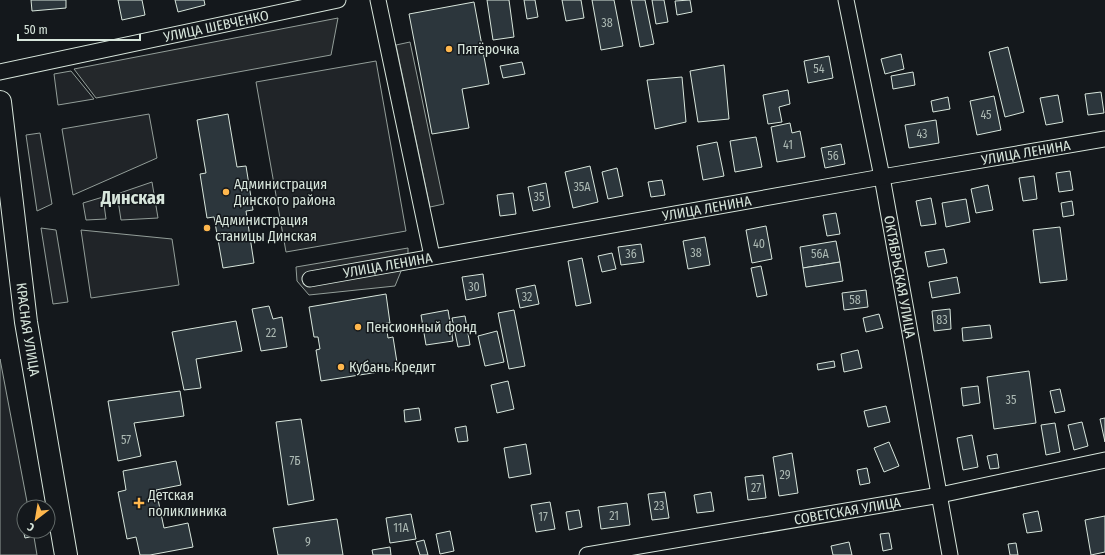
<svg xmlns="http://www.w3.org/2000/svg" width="1105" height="555" viewBox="0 0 1105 555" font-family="'Fira Sans Condensed',sans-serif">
<rect width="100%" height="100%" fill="#14181c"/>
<g fill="#202428" stroke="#939e99">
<polygon points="376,61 406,231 286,252 256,82"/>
<polygon points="71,71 94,99 58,105 54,74"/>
<polygon points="149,114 157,158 73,195 62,129"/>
<polygon points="40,133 52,204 37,211 26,135"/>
<polygon points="152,182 158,218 121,220 117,194"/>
<polygon points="103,197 106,219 86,220 83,203"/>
<polygon points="41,228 56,230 68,302 53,304"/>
<polygon points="81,230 172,239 179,285 91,298"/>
<polygon points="0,359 28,507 24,507 24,531 33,531 37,555 0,555"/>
</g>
<g fill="#24282b" stroke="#939e99">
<polygon points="338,18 331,55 96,98 74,69"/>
<polygon points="410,42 444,204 430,207 396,45"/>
<polygon points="408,248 408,254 395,286 309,295 297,281 296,267"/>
</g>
<g fill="#2c363c" stroke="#d8e6dc">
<polygon points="31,0 66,0 66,8 32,11"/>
<polygon points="118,0 142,0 145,15 122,20"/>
<polygon points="175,0 204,0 205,5 178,12"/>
<polygon points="487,0 509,0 514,37 493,40"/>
<polygon points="524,0 535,0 538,17 527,19"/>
<polygon points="562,0 581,0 584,18 566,21"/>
<polygon points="592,0 614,0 623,46 601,50"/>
<polygon points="631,0 645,0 654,44 640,47"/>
<polygon points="652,0 664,0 668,22 656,24"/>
<polygon points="690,0 692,12 677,15 675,1"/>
<polygon points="474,2 489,84 462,89 469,128 432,134 409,14"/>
<polygon points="1008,47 1024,112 1005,117 989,52"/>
<polygon points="901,54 904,69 885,74 881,59"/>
<polygon points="829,56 833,78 808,83 804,61"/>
<polygon points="522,62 525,74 503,78 500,66"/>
<polygon points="724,65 729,119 698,122 690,71"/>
<polygon points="913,72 915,85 893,89 891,76"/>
<polygon points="682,77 686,122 655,129 647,80"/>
<polygon points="788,90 790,104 779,107 782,122 768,124 763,95"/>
<polygon points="1101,92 1104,113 1088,115 1085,94"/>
<polygon points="1058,95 1063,122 1046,125 1040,98"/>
<polygon points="994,96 1001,130 977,135 970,101"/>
<polygon points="948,97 950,109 933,112 931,101"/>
<polygon points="228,114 237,167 246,166 253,210 246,211 254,263 223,268 214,217 207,218 200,174 206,173 197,120"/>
<polygon points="936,120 939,143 909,148 905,125"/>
<polygon points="790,123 792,133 800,131 805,157 777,162 771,127"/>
<polygon points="756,137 762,167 735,172 730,141"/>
<polygon points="717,142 724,176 703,180 697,146"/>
<polygon points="841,144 845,164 825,168 821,148"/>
<polygon points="590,166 598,202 573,208 565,172"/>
<polygon points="617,168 623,196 608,199 602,172"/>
<polygon points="1070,171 1073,190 1059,192 1056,173"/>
<polygon points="1034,176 1037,199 1023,201 1019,178"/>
<polygon points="662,180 665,195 651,197 648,182"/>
<polygon points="546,183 550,207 533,211 528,187"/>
<polygon points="988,185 993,210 976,213 971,189"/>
<polygon points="513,193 516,214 500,216 497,195"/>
<polygon points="931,198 936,224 921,226 916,201"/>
<polygon points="966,199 970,222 946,227 942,203"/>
<polygon points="1072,201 1074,215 1063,217 1061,203"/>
<polygon points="836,213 840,234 827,236 823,215"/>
<polygon points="766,226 772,259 752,263 746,230"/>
<polygon points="1060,227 1067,280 1040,283 1033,230"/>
<polygon points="705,237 710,265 688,269 683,241"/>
<polygon points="836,241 840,262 803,268 800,247"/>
<polygon points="641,244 644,262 621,265 618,247"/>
<polygon points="944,249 947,263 928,267 925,252"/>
<polygon points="612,253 616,269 602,272 598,256"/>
<polygon points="582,258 591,303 576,306 568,261"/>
<polygon points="840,262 843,281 806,287 803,268"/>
<polygon points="761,266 767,295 757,297 751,268"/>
<polygon points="483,274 486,296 466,300 462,277"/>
<polygon points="957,277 960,293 932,298 929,282"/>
<polygon points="535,285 539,304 520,308 516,289"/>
<polygon points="866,290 868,307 844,310 842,293"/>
<polygon points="386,294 390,323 386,323 388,338 393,337 398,369 321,381 316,350 320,349 318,337 314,337 309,307"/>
<polygon points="269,306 273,319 282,317 287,347 261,351 252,309"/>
<polygon points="950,309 951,329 934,331 932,311"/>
<polygon points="448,310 453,341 426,345 421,315"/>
<polygon points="514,310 525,366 509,369 498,313"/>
<polygon points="879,314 883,328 866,332 863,318"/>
<polygon points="465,316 470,345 458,347 452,318"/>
<polygon points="236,321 242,351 196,359 201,388 184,390 172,332"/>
<polygon points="990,325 992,338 963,341 962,328"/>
<polygon points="497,331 504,362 485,366 478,336"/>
<polygon points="858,350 862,368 844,372 841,354"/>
<polygon points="834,361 835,367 818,370 817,364"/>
<polygon points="1029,371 1036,423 994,429 987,377"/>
<polygon points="508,381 514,409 497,413 491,385"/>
<polygon points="978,386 980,403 963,406 961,388"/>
<polygon points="1060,389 1065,411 1055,413 1050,391"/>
<polygon points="180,391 184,416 134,423 141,456 118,461 108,401"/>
<polygon points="886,406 890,422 868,427 864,411"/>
<polygon points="419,408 421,420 405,422 404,410"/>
<polygon points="1105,418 1105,442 1100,419"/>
<polygon points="301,419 314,500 288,505 276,422"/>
<polygon points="1082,422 1088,446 1074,450 1068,425"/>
<polygon points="1055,423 1060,452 1046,455 1041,425"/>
<polygon points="466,426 468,441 458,442 455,428"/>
<polygon points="972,435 978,467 963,470 957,438"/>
<polygon points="889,442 899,466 884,472 874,448"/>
<polygon points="526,444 531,474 509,478 504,448"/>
<polygon points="792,453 798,493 779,496 773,457"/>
<polygon points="997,454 999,468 990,469 987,456"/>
<polygon points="176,461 181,485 156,490 164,528 188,523 193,547 150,555 140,555 136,537 127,539 118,492 126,490 123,471"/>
<polygon points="867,468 870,483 860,485 857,470"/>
<polygon points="763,475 766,498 748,500 745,477"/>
<polygon points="665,492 669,518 652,520 648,494"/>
<polygon points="711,492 714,511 697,513 694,495"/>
<polygon points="550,502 555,529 536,532 531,505"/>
<polygon points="627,503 630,525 601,529 598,507"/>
<polygon points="579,510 582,527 569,530 566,512"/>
<polygon points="1038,511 1042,531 1027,533 1023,514"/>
<polygon points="411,514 416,539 390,543 386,518"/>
<polygon points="20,516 24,516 24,531 33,531 34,536 25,538"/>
<polygon points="1105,516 1105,552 1091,555 1085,520"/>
<polygon points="337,519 343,555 278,555 273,528"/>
<polygon points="450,531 454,551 440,554 436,534"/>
<polygon points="889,533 892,549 883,551 880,534"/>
<polygon points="424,540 428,555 420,555 416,542"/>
<polygon points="849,542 852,555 833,555 831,546"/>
<polygon points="1016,543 1018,555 1010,555 1008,544"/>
<polygon points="390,547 391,555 373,555 372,550"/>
</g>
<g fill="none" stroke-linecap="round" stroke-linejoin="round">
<defs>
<g id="street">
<polyline points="378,0 432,256"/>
<path id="s1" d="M846 0 882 177 950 555"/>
<path id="s2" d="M0 72 338 0"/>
<path id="s3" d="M310 279 882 177 1105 139"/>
<path id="s4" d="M587 555 940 495 1105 460"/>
</g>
<g id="primary">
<path id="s5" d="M0 102 26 322 66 555"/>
</g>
</defs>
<use href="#street" stroke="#d8e6dc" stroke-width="17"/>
<use href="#primary" stroke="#d8e6dc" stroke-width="24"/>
<use href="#street" stroke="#14181c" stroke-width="15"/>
<use href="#primary" stroke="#14181c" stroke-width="22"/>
</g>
<g fill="#ffb74d" stroke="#14181c" stroke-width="1.5">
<circle cx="449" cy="49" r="4"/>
<circle cx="226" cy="192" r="4"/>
<circle cx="207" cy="228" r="4"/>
<circle cx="358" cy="327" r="4"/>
<circle cx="341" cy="367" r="4"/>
<path d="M137 497h4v4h4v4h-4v4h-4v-4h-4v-4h4z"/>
</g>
<g text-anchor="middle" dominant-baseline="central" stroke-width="3" stroke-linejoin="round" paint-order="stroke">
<g font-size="12" fill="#adbab4">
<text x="607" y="23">38</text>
<text x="819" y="69">54</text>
<text x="986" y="115">45</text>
<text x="922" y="134">43</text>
<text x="788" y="145">41</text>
<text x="833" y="156">56</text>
<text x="582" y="187">35А</text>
<text x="539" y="197">35</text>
<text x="759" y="244">40</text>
<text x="696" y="253">38</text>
<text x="631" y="254">36</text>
<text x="820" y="254">56А</text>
<text x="474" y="287">30</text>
<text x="527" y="297">32</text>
<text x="855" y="300">58</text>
<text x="942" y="320">83</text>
<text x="271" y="333">22</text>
<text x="1011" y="400">35</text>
<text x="126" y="440">57</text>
<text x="295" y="461">7Б</text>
<text x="785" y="475">29</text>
<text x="756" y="488">27</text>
<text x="659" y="506">23</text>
<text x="614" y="516">21</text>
<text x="543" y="517">17</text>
<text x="401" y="528">11А</text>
<text x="308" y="542">9</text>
</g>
<g font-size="14" fill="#d8e6dc" stroke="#14181c">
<text stroke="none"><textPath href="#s2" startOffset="221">УЛИЦА ШЕВЧЕНКО</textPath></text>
<text stroke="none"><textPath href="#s3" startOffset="727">УЛИЦА ЛЕНИНА</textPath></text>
<text stroke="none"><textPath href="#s3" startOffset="403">УЛИЦА ЛЕНИНА</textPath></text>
<text stroke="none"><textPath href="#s3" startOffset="79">УЛИЦА ЛЕНИНА</textPath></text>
<text stroke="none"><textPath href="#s1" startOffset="282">ОКТЯБРЬСКАЯ УЛИЦА</textPath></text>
<text stroke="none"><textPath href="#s5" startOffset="229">КРАСНАЯ УЛИЦА</textPath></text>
<text stroke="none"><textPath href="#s4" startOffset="264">СОВЕТСКАЯ УЛИЦА</textPath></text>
</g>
<g font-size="14" fill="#d8e6dc" stroke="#14181c" text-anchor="start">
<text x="457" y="49">Пятёрочка</text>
<text x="234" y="184">Администрация<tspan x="234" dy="16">Динского района</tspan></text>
<text x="215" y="220">Администрация<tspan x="215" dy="16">станицы Динская</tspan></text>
<text x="366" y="327">Пенсионный фонд</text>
<text x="349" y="367">Кубань Кредит</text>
<text x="148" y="495">Детская<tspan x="148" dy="16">поликлиника</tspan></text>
</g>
<g font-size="18" font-weight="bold" fill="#d8e6dc" stroke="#14181c">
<text x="133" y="198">Динская</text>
</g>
</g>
<g transform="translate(36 519) rotate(211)"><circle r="19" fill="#14181c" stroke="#626a69"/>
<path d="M0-3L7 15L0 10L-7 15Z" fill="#ffb74d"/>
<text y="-6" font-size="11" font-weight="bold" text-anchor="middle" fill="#d8e6dc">С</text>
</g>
<path d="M18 34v6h122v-6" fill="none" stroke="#d8e6dc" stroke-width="2"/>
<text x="24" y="34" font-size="12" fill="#d8e6dc" stroke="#14181c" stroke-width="3" paint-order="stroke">50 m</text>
</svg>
